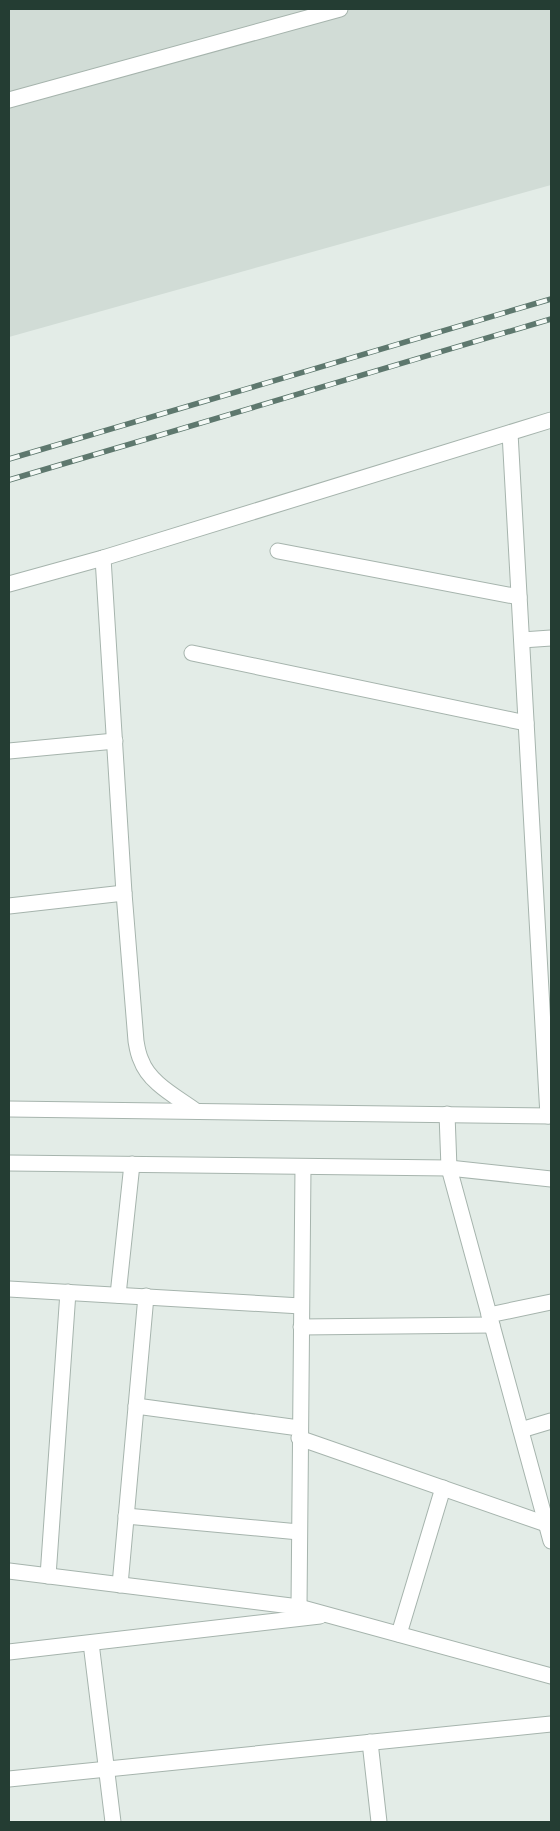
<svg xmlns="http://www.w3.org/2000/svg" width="560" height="1831" viewBox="0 0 560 1831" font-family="Arial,sans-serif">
<rect width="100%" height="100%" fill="#e3ece7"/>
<polygon fill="#d1dcd6" points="9,9 551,9 551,185 9,337"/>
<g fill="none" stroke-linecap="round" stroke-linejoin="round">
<defs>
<polyline id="lane" points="9,100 340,9"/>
<g id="street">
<polyline points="510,433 548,1116"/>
<polyline points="278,551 519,597"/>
<path d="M103 558 124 893 136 1041C137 1047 138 1054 141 1060 149 1083 177 1097 196 1111"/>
<polyline points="9,584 103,558 551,420"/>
<polyline points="522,640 551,638"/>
<polyline points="192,653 526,723"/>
<polyline points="9,751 115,741"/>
<polyline points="9,906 124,893"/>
<polyline points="9,1109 551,1116"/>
<polyline points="447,1114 449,1168 551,1541"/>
<polyline points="9,1163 449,1168 551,1179"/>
<polyline points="9,1289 301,1306"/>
<polyline points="118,1295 132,1164"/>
<polyline points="489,1315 551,1302"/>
<polyline points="301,1327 492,1325"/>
<polyline points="136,1406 299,1428"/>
<polyline points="521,1430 551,1421"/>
<polyline points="299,1438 546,1524"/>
<polyline points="126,1516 299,1532"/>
<polyline points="9,1571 299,1607 551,1676"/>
<polyline points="48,1576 68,1292"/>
<polyline points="120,1585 146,1296"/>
<polyline points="299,1607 303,1167"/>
<polyline points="399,1634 443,1488"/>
<polyline points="91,1643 113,1822"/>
<polyline points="9,1652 320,1616"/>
<polyline points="370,1742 379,1822"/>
<polyline points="9,1779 551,1724"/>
</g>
</defs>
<use href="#lane" stroke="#a6b4ad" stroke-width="17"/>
<use href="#street" stroke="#a6b4ad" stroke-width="17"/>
<use href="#lane" stroke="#fff" stroke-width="15"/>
<use href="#street" stroke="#fff" stroke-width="15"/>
<defs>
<g id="rail">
<polyline points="9,459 551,299"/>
<polyline points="9,480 551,319"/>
</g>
</defs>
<use href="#rail" stroke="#5e786e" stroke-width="5.5"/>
<use href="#rail" stroke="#f4f9f6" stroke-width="4" stroke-dasharray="11" stroke-linecap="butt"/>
</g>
<rect width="560" height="1831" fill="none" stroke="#243d33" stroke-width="20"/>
</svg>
